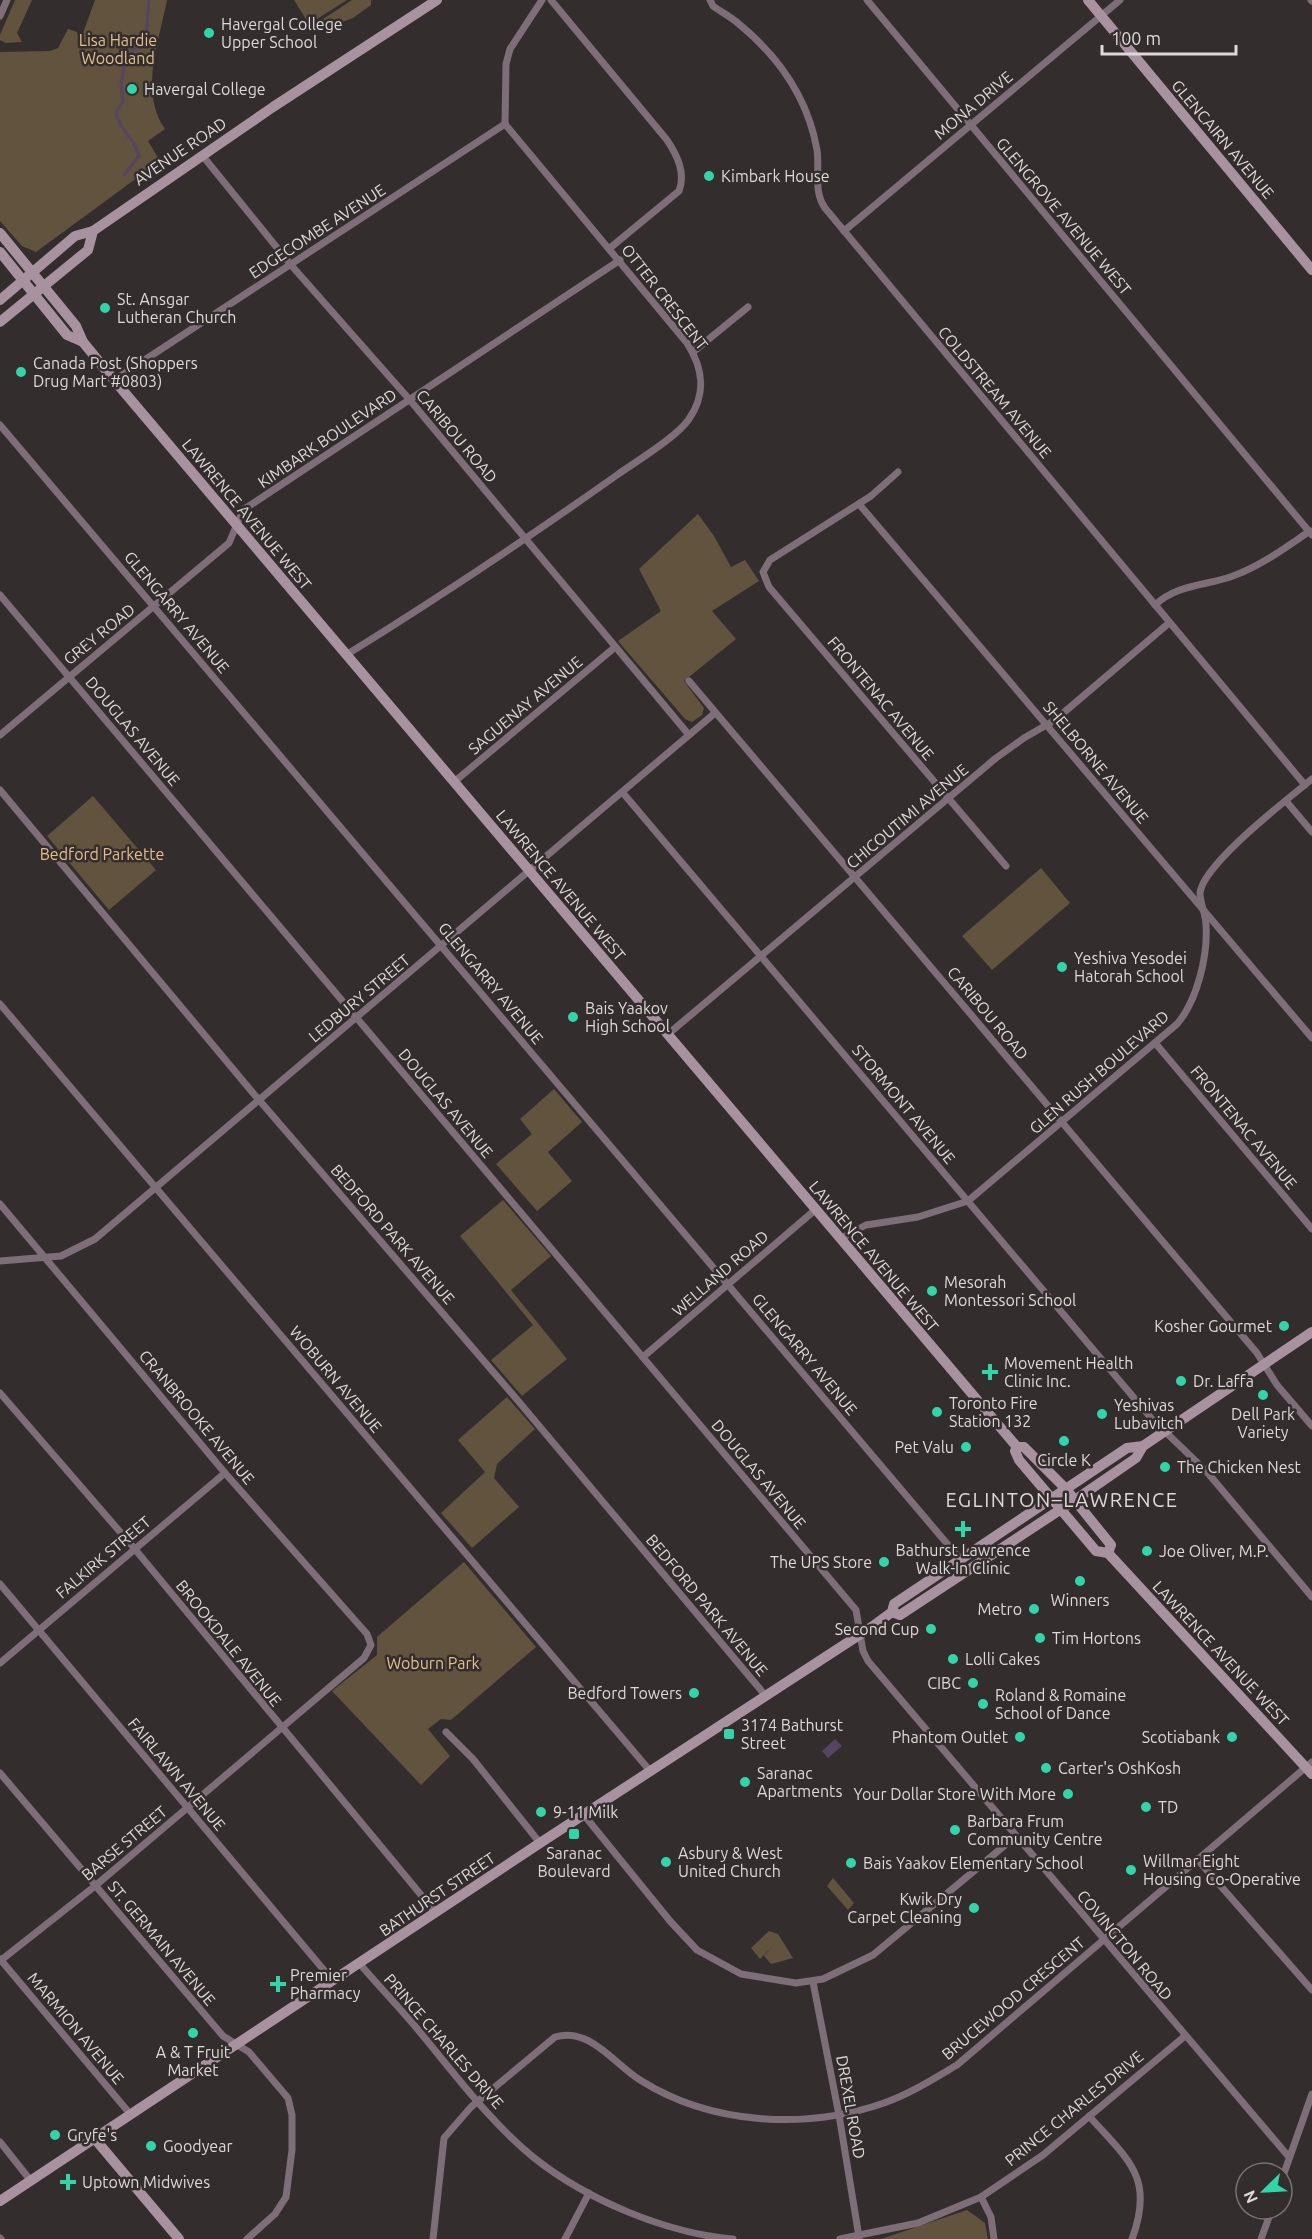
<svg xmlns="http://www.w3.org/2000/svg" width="1312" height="2239" viewBox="0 0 1312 2239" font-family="Ubuntu,sans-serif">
<rect width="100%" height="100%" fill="#342d2e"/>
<g fill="#62533f">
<polygon points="15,0 32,0 17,33 22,42 6,43 0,40 0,35"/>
<path d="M95 0H167C159 42 139 92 165 129L148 141 160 161 36 252 22 246 0 221V52L50 51 58 48 68 29 77 32 80 41Z"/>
<polygon points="294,0 347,0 309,24"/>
<polygon points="352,0 371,0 371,5 353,18 315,32 311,27"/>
<polygon points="698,514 714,536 731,567 745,560 759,581 712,611 736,639 684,681 704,708 702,715 692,722 685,719 618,641 661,611 639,569"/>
<polygon points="93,796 156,870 109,910 47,836"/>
<polygon points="1041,868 1070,903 992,970 962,936"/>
<polygon points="554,1089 582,1122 548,1152 572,1181 537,1211 496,1164 532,1134 520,1119"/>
<polygon points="503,1200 551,1256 511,1290 567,1359 522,1396 491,1360 533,1325 460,1236"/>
<polygon points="507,1397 535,1429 497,1464 494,1478 519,1507 472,1548 441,1513 485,1472 458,1440"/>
<polygon points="464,1562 536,1647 451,1720 441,1719 428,1729 450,1756 421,1785 332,1691 377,1655 377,1637"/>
<polygon points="833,1878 854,1903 848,1910 827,1886"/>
<polygon points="769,1931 778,1934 793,1958 771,1964 764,1956 774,1945 760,1959 751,1948"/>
<polygon points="967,2210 985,2223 988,2239 881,2239"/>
</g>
<polygon fill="#554560" points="835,1739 842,1746 828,1758 822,1751"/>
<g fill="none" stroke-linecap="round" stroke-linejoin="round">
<path stroke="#554560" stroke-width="3" d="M124 175 139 156C135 138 118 129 116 112L123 102 121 84 126 58 146 38 149 0"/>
<g stroke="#7d6e77" stroke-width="7">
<path d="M551 0 667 140C677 155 686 173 679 191L610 248"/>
<path d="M710 0 713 6C721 12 731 17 739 24 779 57 808 98 817 150 820 170 813 191 825 208L1305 785"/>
<polyline points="867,0 1312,535"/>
<polyline points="1311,0 1312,1"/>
<polyline points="0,16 7,0"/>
<polyline points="202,155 291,265 409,399 689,735"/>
<polyline points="844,231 1120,0"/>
<polyline points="693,352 748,307"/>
<polyline points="114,380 505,124"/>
<polyline points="0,425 960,1559"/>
<polyline points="898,472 871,496 770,560 763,572 769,587 1006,866"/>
<polyline points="859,504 1312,1038"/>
<polyline points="0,595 856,1610 863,1651 868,1661 1289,2157"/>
<path d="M1155 605C1178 584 1205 586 1233 576 1261 566 1286 547 1310 531"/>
<path d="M346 655C438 598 528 538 617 475 635 462 677 437 689 419 707 393 703 368 687 343L505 124 506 64 510 49 542 0"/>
<polyline points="689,681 1257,1353 1277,1385 1312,1426"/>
<polyline points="0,735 229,543 243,510 620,260"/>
<polyline points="454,782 614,648"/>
<polyline points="0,790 253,1093 514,1396 765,1695"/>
<polyline points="623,793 1151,1418 1207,1472 1312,1597"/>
<polyline points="1286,801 1312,832"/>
<polyline points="0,1004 651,1772"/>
<polyline points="667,1035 996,758 1024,738 1055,720 1169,623"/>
<polyline points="1156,1044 1312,1229"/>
<polyline points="0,1204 225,1473 367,1634 371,1645 364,1658 95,1886 0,1961"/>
<path d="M840 1239 866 1225 918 1217 968 1201 1177 1024C1197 1001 1208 956 1206 925 1206 915 1200 903 1200 893 1203 864 1288 799 1312 779"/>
<polyline points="0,1261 61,1256 95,1239 715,713"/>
<polyline points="643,1357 815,1210"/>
<polyline points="0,1393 134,1548 436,1913"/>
<polyline points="0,1584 333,1981"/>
<polyline points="0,1663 225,1473"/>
<polyline points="446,1732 473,1759 540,1843"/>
<polyline points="0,1773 223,2036 249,2052 288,2098 292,2115 292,2150 286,2197 275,2214 247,2239"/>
<polyline points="584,1815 670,1921 697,1950 741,1974 796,1983 823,1979 873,1955 1016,1836"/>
<polyline points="1197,1859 1312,1990"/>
<polyline points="0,1959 131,2115"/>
<path d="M359 1963C377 1984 396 2004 414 2025 452 2070 487 2119 533 2157 587 2200 665 2233 733 2239"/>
<polyline points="813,1982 839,2115 859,2237"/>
<path d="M1089 2116C1128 2160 1155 2177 1132 2239"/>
<polyline points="0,2142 31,2181"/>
<polyline points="1282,2179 1312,2094"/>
<polyline points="981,2197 991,2217 994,2239"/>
<polyline points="0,2238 1,2239"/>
<path d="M433 2239 444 2138 471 2107 555 2037C590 2027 613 2063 640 2080 711 2125 806 2130 884 2103 910 2094 933 2079 957 2065L1312 1762"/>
<polyline points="565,2239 589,2193"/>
<polyline points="840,2239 918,2223 981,2197 1043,2155 1185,2036"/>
<polyline points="1261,2239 1272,2209"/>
</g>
<g stroke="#a9929f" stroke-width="10">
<polyline points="1088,0 1312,270"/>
<polyline points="0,233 76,326 83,342 114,380 1017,1447 1024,1447 1065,1488 1111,1545 1108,1553"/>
<polyline points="0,252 67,335 83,342"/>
<polyline points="0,300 75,236 93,231 273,107 437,0"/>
<polyline points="0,322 88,250 93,231"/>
<polyline points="1017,1447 1015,1451 1019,1460 1096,1551 1108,1553 1312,1774"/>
<polyline points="892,1612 900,1615 1075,1500 1136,1458 1143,1446"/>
<polyline points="95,2139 179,2239"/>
<polyline points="0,2201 540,1843 873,1626 892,1612 894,1604 1127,1448 1143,1446 1312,1332"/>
</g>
</g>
<g fill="#32d4a9" stroke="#342d2e" stroke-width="2">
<circle cx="209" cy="33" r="6"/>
<circle cx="132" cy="89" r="6"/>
<circle cx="709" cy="176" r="6"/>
<circle cx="105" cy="308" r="6"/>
<circle cx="21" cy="372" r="6"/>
<circle cx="1062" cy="967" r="6"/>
<circle cx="573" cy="1017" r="6"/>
<circle cx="932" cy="1291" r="6"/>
<circle cx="1284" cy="1326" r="6"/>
<path d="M987 1363h6v6h6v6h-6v6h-6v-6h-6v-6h6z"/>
<circle cx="1181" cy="1381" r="6"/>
<circle cx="1263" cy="1395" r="6"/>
<circle cx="937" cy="1412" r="6"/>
<circle cx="1102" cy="1414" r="6"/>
<circle cx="1064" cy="1441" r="6"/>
<circle cx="966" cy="1447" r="6"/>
<circle cx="1165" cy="1467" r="6"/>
<path d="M960 1520h6v6h6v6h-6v6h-6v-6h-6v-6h6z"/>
<circle cx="1147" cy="1551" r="6"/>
<circle cx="884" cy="1562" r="6"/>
<circle cx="1080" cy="1581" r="6"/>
<circle cx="1034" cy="1609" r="6"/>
<circle cx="931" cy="1629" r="6"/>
<circle cx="1040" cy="1638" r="6"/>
<circle cx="953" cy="1659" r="6"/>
<circle cx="973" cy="1683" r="6"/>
<circle cx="694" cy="1693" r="6"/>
<circle cx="983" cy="1704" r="6"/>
<rect x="723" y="1728" width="12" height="12" rx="3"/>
<circle cx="1020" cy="1737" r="6"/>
<circle cx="1232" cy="1737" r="6"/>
<circle cx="1046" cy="1768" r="6"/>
<circle cx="745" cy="1782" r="6"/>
<circle cx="1068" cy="1794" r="6"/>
<circle cx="1146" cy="1807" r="6"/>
<circle cx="541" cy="1812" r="6"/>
<circle cx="955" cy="1830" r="6"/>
<rect x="568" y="1828" width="12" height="12" rx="3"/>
<circle cx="666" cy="1862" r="6"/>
<circle cx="851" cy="1863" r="6"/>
<circle cx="1131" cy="1870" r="6"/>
<circle cx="974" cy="1908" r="6"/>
<path d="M275 1975h6v6h6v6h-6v6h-6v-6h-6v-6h6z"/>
<circle cx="193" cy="2033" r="6"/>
<circle cx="55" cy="2135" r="6"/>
<circle cx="151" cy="2146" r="6"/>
<path d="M65 2173h6v6h6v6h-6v6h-6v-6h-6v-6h6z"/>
</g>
<g text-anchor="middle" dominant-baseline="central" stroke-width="5" stroke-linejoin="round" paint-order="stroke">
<g font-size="16" fill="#ded9d9" stroke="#342d2e" text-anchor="start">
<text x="221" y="24">Havergal College<tspan x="221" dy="18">Upper School</tspan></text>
<text x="144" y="89">Havergal College</text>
<text x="721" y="176">Kimbark House</text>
<text x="117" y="299">St. Ansgar<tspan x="117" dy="18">Lutheran Church</tspan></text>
<text x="33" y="363">Canada Post (Shoppers<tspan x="33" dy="18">Drug Mart #0803)</tspan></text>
<text x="1074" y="958">Yeshiva Yesodei<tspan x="1074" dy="18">Hatorah School</tspan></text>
<text x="585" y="1008">Bais Yaakov<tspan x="585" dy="18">High School</tspan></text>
<text x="944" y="1282">Mesorah<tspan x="944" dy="18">Montessori School</tspan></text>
<text x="1272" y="1326" text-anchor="end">Kosher Gourmet</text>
<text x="1004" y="1363">Movement Health<tspan x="1004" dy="18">Clinic Inc.</tspan></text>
<text x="1193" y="1381">Dr. Laffa</text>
<text x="949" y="1403">Toronto Fire<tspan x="949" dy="18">Station 132</tspan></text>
<text x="1114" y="1405">Yeshivas<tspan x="1114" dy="18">Lubavitch</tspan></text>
<text x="1263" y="1414" text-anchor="middle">Dell Park<tspan x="1263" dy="18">Variety</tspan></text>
<text x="954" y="1447" text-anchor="end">Pet Valu</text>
<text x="1064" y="1460" text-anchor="middle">Circle K</text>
<text x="1177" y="1467">The Chicken Nest</text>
<text x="963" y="1550" text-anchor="middle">Bathurst Lawrence<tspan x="963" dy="18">Walk-In Clinic</tspan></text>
<text x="1159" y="1551">Joe Oliver, M.P.</text>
<text x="872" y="1562" text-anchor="end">The UPS Store</text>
<text x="1080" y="1600" text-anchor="middle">Winners</text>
<text x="1022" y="1609" text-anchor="end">Metro</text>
<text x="919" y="1629" text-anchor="end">Second Cup</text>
<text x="1052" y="1638">Tim Hortons</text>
<text x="965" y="1659">Lolli Cakes</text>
<text x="961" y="1683" text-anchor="end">CIBC</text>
<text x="682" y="1693" text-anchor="end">Bedford Towers</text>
<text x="995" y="1695">Roland &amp; Romaine<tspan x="995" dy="18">School of Dance</tspan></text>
<text x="741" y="1725">3174 Bathurst<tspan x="741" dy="18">Street</tspan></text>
<text x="1008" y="1737" text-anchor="end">Phantom Outlet</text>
<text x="1220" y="1737" text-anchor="end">Scotiabank</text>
<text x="1058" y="1768">Carter's OshKosh</text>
<text x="757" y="1773">Saranac<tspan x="757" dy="18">Apartments</tspan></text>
<text x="1056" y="1794" text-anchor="end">Your Dollar Store With More</text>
<text x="1158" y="1807">TD</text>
<text x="553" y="1812">9-11 Milk</text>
<text x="967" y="1821">Barbara Frum<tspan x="967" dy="18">Community Centre</tspan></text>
<text x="574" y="1853" text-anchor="middle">Saranac<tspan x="574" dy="18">Boulevard</tspan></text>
<text x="678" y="1853">Asbury &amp; West<tspan x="678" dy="18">United Church</tspan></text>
<text x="1143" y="1861">Willmar Eight<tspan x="1143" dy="18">Housing Co-Operative</tspan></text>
<text x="863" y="1863">Bais Yaakov Elementary School</text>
<text x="962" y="1899" text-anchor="end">Kwik Dry<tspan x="962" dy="18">Carpet Cleaning</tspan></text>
<text x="290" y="1975">Premier<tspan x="290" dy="18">Pharmacy</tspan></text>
<text x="193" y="2052" text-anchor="middle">A &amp; T Fruit<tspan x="193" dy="18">Market</tspan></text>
<text x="67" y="2135">Gryfe's</text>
<text x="163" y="2146">Goodyear</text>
<text x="82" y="2182">Uptown Midwives</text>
</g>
<g font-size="16" fill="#e3bf8b" stroke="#342d2e">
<text x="118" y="40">Lisa Hardie<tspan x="118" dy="18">Woodland</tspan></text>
<text x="102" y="854">Bedford Parkette</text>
<text x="433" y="1663">Woburn Park</text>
</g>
<g font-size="16" fill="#ded9d9" stroke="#342d2e">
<text transform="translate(973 105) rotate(-40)">MONA DRIVE</text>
<text transform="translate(1223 139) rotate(50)">GLENCAIRN AVENUE</text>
<text transform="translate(180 151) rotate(-34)">AVENUE ROAD</text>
<text transform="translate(1064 216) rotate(50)">GLENGROVE AVENUE WEST</text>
<text transform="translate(317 231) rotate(-33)">EDGECOMBE AVENUE</text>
<text transform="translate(665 297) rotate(52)">OTTER CRESCENT</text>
<text transform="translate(995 392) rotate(50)">COLDSTREAM AVENUE</text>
<text transform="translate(457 436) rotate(50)">CARIBOU ROAD</text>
<text transform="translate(327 438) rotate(-34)">KIMBARK BOULEVARD</text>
<text transform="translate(247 514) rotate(50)">LAWRENCE AVENUE WEST</text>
<text transform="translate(177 612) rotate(50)">GLENGARRY AVENUE</text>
<text transform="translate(99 634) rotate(-39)">GREY ROAD</text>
<text transform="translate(881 698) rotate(50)">FRONTENAC AVENUE</text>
<text transform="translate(525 705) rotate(-40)">SAGUENAY AVENUE</text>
<text transform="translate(133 731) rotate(50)">DOUGLAS AVENUE</text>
<text transform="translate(1096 762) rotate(50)">SHELBORNE AVENUE</text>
<text transform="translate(907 816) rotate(-40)">CHICOUTIMI AVENUE</text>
<text transform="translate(561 885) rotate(50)">LAWRENCE AVENUE WEST</text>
<text transform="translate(491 983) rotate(50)">GLENGARRY AVENUE</text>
<text transform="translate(359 998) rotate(-40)">LEDBURY STREET</text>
<text transform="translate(988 1013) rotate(50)">CARIBOU ROAD</text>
<text transform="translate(1099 1072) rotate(-41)">GLEN RUSH BOULEVARD</text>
<text transform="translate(446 1103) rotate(50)">DOUGLAS AVENUE</text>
<text transform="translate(904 1104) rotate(50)">STORMONT AVENUE</text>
<text transform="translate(1244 1127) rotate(50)">FRONTENAC AVENUE</text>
<text transform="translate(393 1234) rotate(49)">BEDFORD PARK AVENUE</text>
<text transform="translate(874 1256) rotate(50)">LAWRENCE AVENUE WEST</text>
<text transform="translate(720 1273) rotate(-41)">WELLAND ROAD</text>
<text transform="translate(805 1354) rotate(50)">GLENGARRY AVENUE</text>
<text transform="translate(336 1379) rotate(50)">WOBURN AVENUE</text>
<text transform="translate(197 1417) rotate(50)">CRANBROOKE AVENUE</text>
<text transform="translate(759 1474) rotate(50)">DOUGLAS AVENUE</text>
<text transform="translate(103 1557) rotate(-40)">FALKIRK STREET</text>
<text transform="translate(707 1605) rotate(50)">BEDFORD PARK AVENUE</text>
<text transform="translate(229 1643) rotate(51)">BROOKDALE AVENUE</text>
<text transform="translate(1221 1653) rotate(47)">LAWRENCE AVENUE WEST</text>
<text transform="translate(177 1774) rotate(50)">FAIRLAWN AVENUE</text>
<text transform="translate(124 1843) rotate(-40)">BARSE STREET</text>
<text transform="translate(437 1894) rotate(-34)">BATHURST STREET</text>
<text transform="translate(162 1943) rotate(50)">ST. GERMAIN AVENUE</text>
<text transform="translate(1125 1945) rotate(50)">COVINGTON ROAD</text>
<text transform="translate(1013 1998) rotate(-40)">BRUCEWOOD CRESCENT</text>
<text transform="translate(76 2028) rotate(50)">MARMION AVENUE</text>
<text transform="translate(444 2041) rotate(49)">PRINCE CHARLES DRIVE</text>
<text transform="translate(851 2107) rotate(80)">DREXEL ROAD</text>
<text transform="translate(1074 2108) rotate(-39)">PRINCE CHARLES DRIVE</text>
</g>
<g font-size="20" letter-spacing="1.5" fill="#ded9d9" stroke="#342d2e">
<text x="1062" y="1499">EGLINTON–LAWRENCE</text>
</g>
</g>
<g transform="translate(1264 2191) rotate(246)"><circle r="28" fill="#342d2e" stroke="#787272" stroke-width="1.5"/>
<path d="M0-4.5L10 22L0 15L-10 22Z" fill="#32d4a9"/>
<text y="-9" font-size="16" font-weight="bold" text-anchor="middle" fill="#ded9d9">N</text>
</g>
<path d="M1102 45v9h134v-9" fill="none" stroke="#ded9d9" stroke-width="3"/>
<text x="1111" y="45" font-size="18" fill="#ded9d9" stroke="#342d2e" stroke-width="4.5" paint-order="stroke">100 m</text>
</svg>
